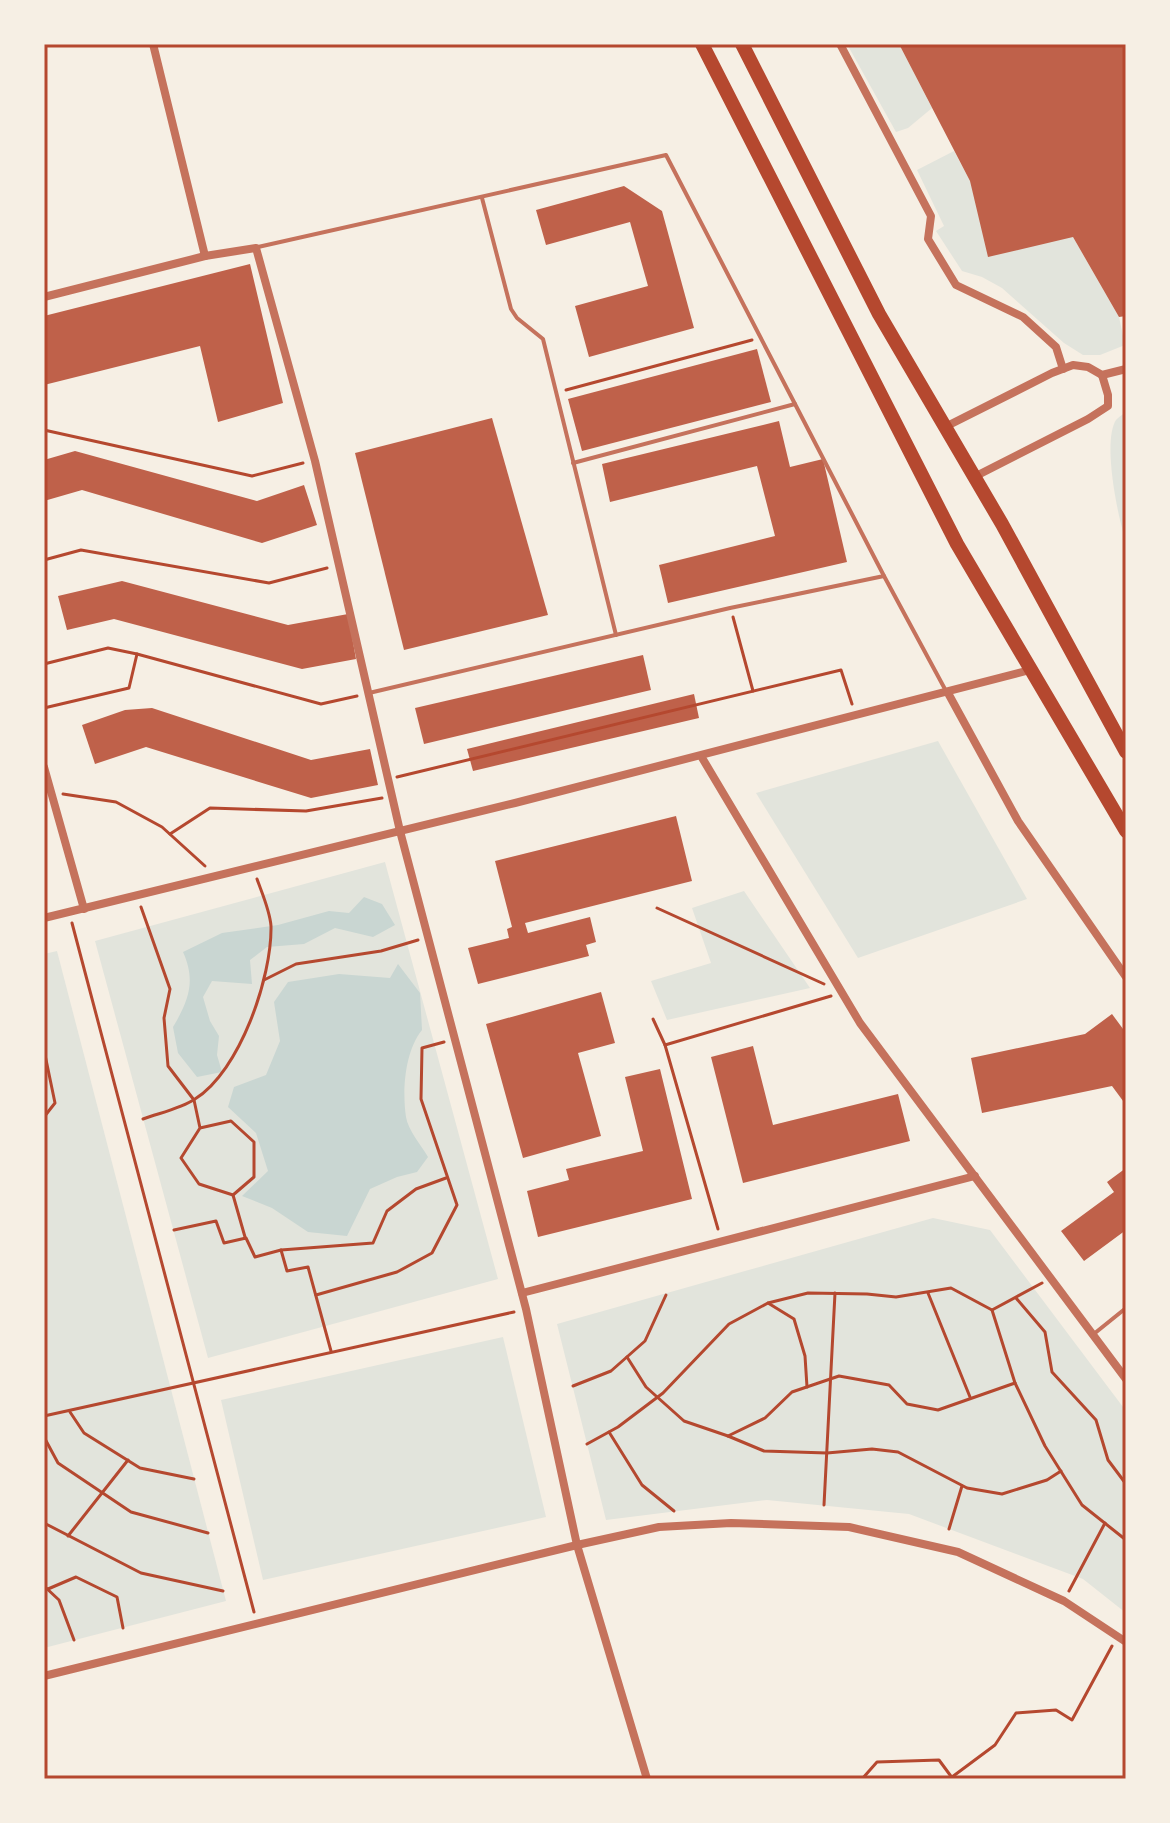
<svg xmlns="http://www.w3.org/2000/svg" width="1170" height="1823" viewBox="0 0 1170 1823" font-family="Overpass,sans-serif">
<rect width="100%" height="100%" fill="#f6efe4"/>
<g fill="#e2e4dc">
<polygon points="847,44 899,44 932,108 908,128 896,132"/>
<polygon points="954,151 970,181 1073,237 1119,317 1125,345 1100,355 1083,355 1064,343 1002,288 982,277 962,271 936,231 944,226 917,170"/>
<path d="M1126 412V542C1118 518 1102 442 1116 420 1118 418 1124 413 1126 412Z"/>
<polygon points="938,741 1027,899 858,958 756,793"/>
<polygon points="385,862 498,1279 208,1358 95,941"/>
<polygon points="744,891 810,988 667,1020 651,981 711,963 692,908"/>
<polygon points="57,951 226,1601 44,1648 44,954"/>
<polygon points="933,1218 990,1230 1126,1411 1126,1613 1083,1579 909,1514 767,1500 606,1520 557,1324"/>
<polygon points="503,1337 546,1517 263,1580 221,1400"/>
</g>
<g fill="#c9d6d2">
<path d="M364 897 382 904 395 925 373 937 335 928 304 944 267 947 250 960 252 984 212 981 203 997 210 1021 219 1036 217 1055 222 1072 197 1077 178 1053 173 1027C189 1000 196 981 183 952L222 933 278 925 329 911 349 913Z"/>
<path d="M398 964 420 993 422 1030C405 1051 402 1090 406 1117 408 1130 421 1145 428 1157L417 1172 397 1177 370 1189 347 1236 308 1232 272 1208 242 1196 268 1171 256 1133 228 1107 234 1087 266 1075 280 1041 274 1002 288 982 339 974 390 978Z"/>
</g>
<g fill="#bf614a">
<polygon points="899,44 1126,44 1126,316 1119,317 1073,237 988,257 970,181"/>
<polygon points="624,186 662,211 694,328 589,357 575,306 648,286 630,222 546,245 536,210"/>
<polygon points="250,264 283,403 218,422 200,346 44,385 44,316"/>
<polygon points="757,349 771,402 582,451 568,399"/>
<polygon points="492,418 548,615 404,650 355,453"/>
<polygon points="779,421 790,467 823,459 847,562 668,603 659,565 775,536 757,466 610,502 602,464"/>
<polygon points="75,451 257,501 304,485 317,525 262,543 82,490 44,501 44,460"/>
<polygon points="122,581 288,625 348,614 356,659 302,669 114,619 67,630 58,596"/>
<polygon points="643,655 651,690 424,744 415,708"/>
<polygon points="694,694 699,718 473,771 467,749"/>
<polygon points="152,708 311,760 370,749 378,785 311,798 146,747 95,764 82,725 125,710"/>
<polygon points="676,816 692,881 525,923 528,933 590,917 596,942 586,945 589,956 478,984 468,948 509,938 507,929 512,927 495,861"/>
<polygon points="601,992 615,1043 578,1053 601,1136 523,1158 486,1024"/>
<polygon points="1112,1014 1126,1033 1126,1105 1112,1086 982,1113 971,1058 1085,1034"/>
<polygon points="753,1046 773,1125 898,1094 910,1141 743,1183 711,1057"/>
<polygon points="660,1069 692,1199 538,1237 527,1191 569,1180 566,1169 643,1151 625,1077"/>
<polygon points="1126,1168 1126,1230 1084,1261 1061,1231 1114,1192 1107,1182"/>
</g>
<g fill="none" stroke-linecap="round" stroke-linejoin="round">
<g stroke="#b5482f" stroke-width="3">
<polyline points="566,390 752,340"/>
<polyline points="44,430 252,476 303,463"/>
<polyline points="44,560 81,550 269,583 327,568"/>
<polyline points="733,617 753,691"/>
<polyline points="44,664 108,648 137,654"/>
<polyline points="44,708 129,688 137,654 321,704 357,696"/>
<polyline points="397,777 841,670 852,704"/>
<polyline points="63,794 116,802 162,827 205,866"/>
<polyline points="170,834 210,808 306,811 382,798"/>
<polyline points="141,907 170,989 164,1018 168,1066 194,1100 200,1128 231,1121 254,1142 254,1177 233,1195 199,1184 181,1158 200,1128"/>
<polyline points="657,908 824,984"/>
<polyline points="72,923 254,1612"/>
<polyline points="264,980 296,964 381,951 418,940"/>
<polyline points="653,1019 665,1045 718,1229"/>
<polyline points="665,1045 831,996"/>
<polyline points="44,1050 55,1103 44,1117"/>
<path d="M143 1119C159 1113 180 1109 195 1099 240 1071 272 977 271 926 270 911 262 893 257 879"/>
<polyline points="233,1195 245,1237"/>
<polyline points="174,1230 216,1221 224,1243 246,1238 255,1257 281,1250 287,1271 308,1267 331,1351"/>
<polyline points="281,1250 373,1243 387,1211 416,1189 446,1178"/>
<polyline points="928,1293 970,1397"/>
<polyline points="316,1295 397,1272 432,1253 457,1205 421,1099 422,1048 444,1042"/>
<polyline points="1016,1298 1045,1332 1052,1372 1096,1420 1108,1460 1126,1484"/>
<polyline points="768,1303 794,1319 805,1356 807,1387"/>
<polyline points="992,1310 1015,1383 1045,1446 1082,1505 1126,1540"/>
<polyline points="627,1357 646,1387 684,1421 728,1436 765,1418 792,1392 839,1376 889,1385 907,1404 938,1410 1015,1383"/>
<polyline points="573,1386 611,1371 645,1341 666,1295"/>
<polyline points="70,1412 84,1433 140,1468 194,1479"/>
<polyline points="44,1416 514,1312"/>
<polyline points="609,1432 642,1485 674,1511"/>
<polyline points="728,1436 764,1451 827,1453 872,1449 898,1452 967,1488 1002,1494 1047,1480 1061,1471"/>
<polyline points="44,1437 58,1463 131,1512 208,1533"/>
<polyline points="587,1444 618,1427 663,1393 729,1324 768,1303 808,1293 867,1294 896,1297 951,1288 992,1310 1042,1283"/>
<polyline points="824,1505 835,1293"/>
<polyline points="44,1523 141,1573 223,1591"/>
<polyline points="949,1529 962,1486"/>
<polyline points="68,1536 128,1460"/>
<polyline points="44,1586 59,1600 74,1640"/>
<polyline points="48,1589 76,1577 117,1597 123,1628"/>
<polyline points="1069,1591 1105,1523"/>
<polyline points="952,1777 995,1745 1016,1713 1056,1710 1072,1720 1112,1646"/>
<polyline points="862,1779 877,1762 939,1760 953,1779"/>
</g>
<g stroke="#c5725c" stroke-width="4">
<polyline points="482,198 511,309 517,318 543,339 616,635"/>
<polyline points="258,247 666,155 795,404 573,463"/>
<polyline points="884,576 946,691"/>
<polyline points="369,693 730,608 884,576 795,404"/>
<polyline points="1095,1333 1126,1308"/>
</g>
<g stroke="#c5725c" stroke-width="8">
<polyline points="153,44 205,256"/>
<polyline points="840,44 931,216 928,239 956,285 1023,317 1056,347 1063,369"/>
<polyline points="44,297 205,256 256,248 315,461 400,831 526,1309 577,1545 647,1779"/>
<polyline points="945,427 1052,373 1073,365 1088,367 1102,375 1126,369"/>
<polyline points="974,477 1088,419 1108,406 1108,395 1102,375"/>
<polyline points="948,693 1018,821 1126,977"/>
<polyline points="701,756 860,1023 1126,1379"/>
<polyline points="44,767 84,909"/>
<polyline points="44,918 515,803 1030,670"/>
<polyline points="522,1293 975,1176"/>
<polyline points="44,1676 577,1545 659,1527 731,1523 849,1527 958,1552 1064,1601 1126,1642"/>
</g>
<g stroke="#b5482f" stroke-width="14">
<polyline points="702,44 957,544 1126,831"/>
<polyline points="742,44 879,314 1002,524 1126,752"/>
</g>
</g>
<rect width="1170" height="1823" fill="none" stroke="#f6efe4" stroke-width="92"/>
<rect x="46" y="46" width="1078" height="1731" fill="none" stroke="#b5482f" stroke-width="3"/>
</svg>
